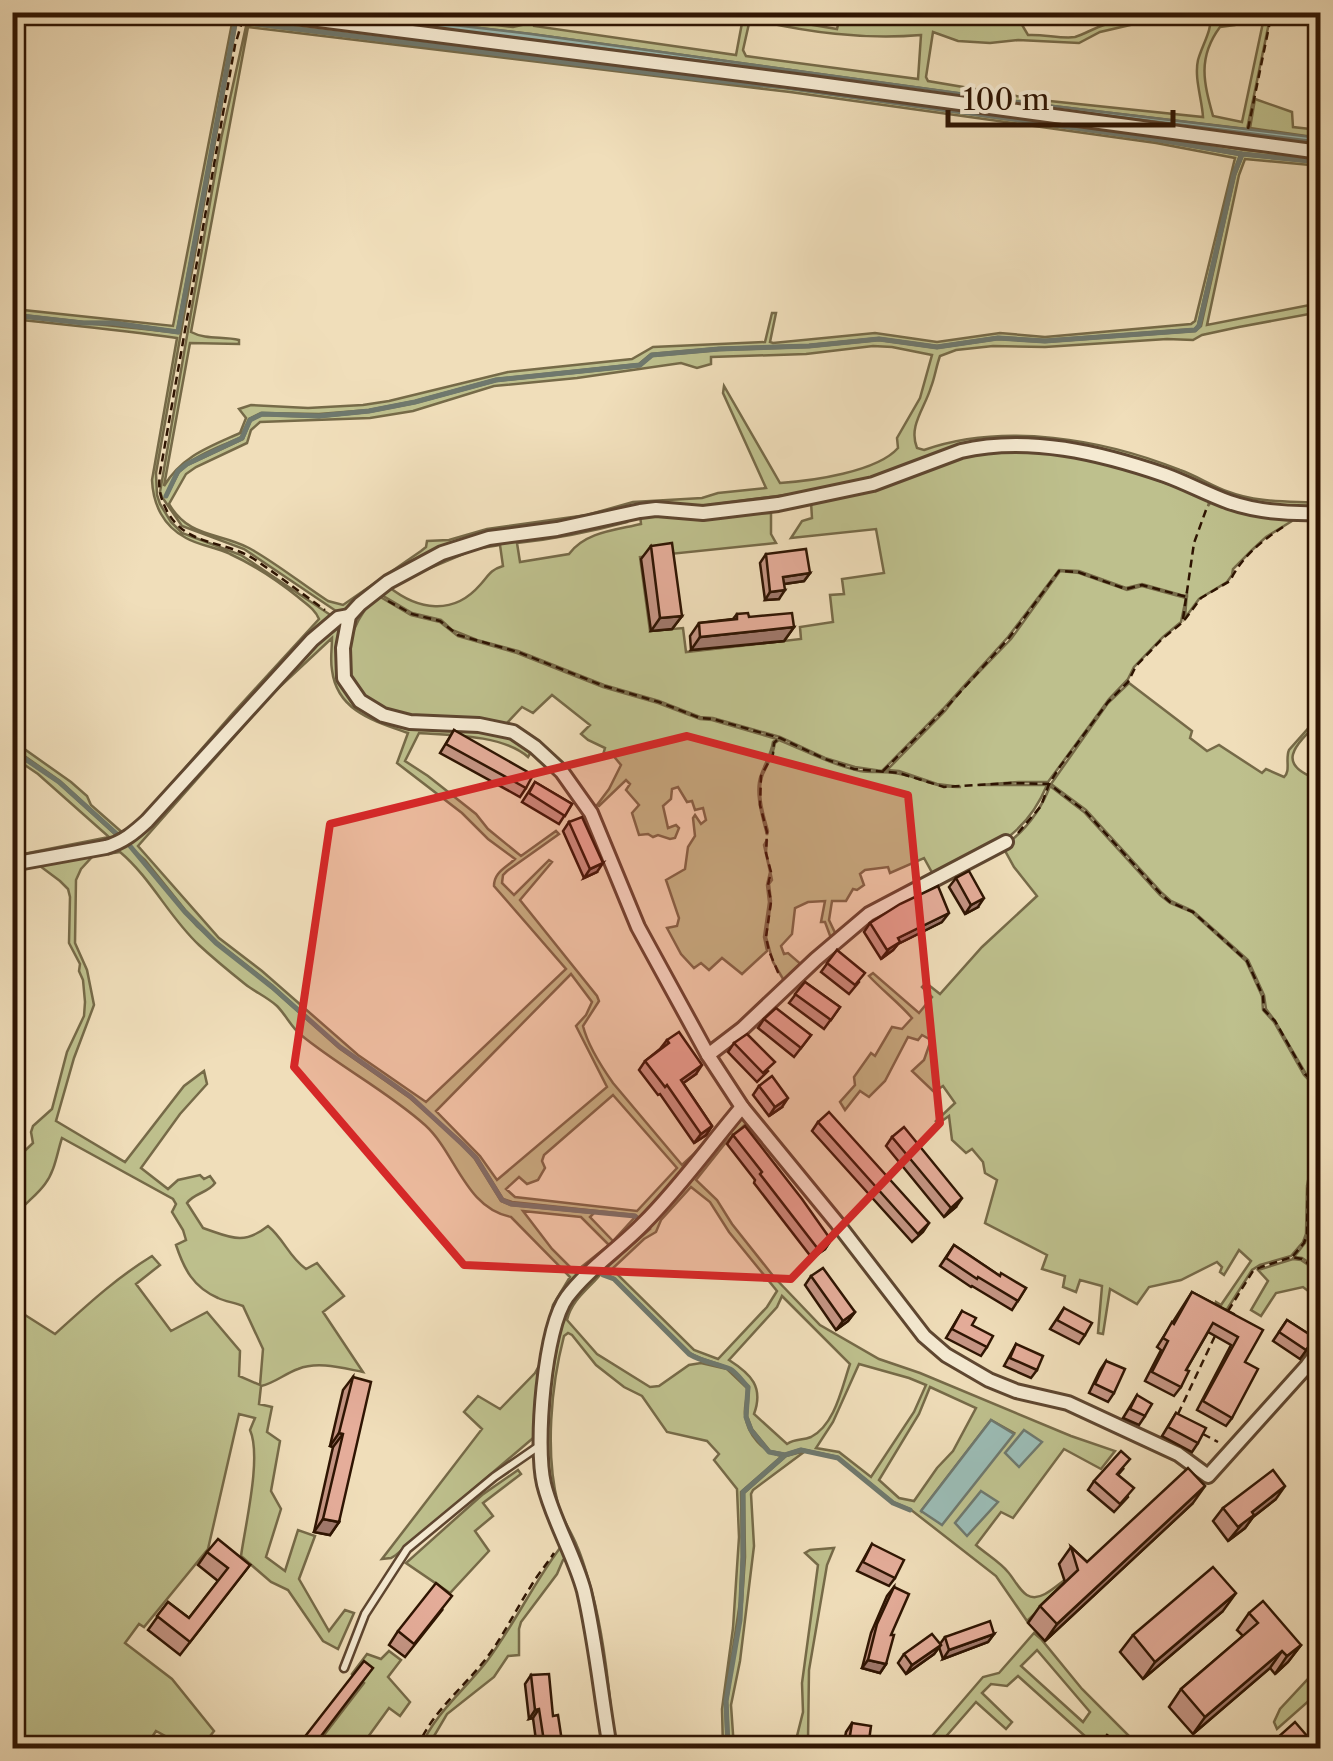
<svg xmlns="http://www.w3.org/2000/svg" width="1333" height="1761" viewBox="0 0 1333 1761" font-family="'Libre Caslon Text',serif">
<rect width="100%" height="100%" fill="#f0deba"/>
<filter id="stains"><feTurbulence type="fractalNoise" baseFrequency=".002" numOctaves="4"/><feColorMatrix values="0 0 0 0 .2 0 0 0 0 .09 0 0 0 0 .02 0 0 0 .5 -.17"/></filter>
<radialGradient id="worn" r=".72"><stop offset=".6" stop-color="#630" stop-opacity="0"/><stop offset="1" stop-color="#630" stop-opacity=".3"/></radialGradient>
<g fill="#bec08d" stroke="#766a48" stroke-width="2.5" fill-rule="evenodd">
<polygon points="234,13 238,13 236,21 177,331 113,322 84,322 13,314 13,309 173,326"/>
<path d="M249 13 261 20 276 22 856 93 1126 130 1244 150 1320 157V161L1242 153 1154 137 933 108 786 86 702 78 249 22V24L702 80 786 88 1154 140 1240 155 1233 174 1198 325 1195 329 1045 340 998 337 937 346 879 338 809 345 719 348 651 354 639 364 496 379 415 401 369 410 319 414 261 413 249 419 241 437C208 453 176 459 166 497L179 472 187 465 243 439 251 420 262 415 319 417 369 412 415 403 496 381 640 366 652 356 719 350 809 347 879 340 937 348 998 339 1045 342 1195 331 1201 326 1235 175 1243 155 1320 163V166L1245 159 1239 175 1207 325 1320 303V312L1239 327 1202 335 1193 340 1167 339 1045 347 993 346 956 350 940 356C936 367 935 377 931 387 925 408 908 426 917 448L924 450C1004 422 1103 439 1180 470 1197 476 1212 486 1229 492 1257 503 1291 501 1320 503V507H1280L1237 500 1196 484 1010 439 838 488 480 535 347 611 341 613 336 611 244 549 182 526 162 497 160 492 221 139ZM248 27 790 92 1156 143 1235 158 1195 321 1191 324 1045 337 1000 333 937 342 875 333 773 343 770 342 776 313H772L765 342 653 347 632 359 508 372 389 401 363 405 308 408 251 405 239 409 246 418 240 433C209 447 182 456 164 486L190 343 239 344V340C223 336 206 340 191 332ZM873 346 892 347 932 355 920 398 897 438 898 448C877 472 811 481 780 483L724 386 723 393 766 488 718 493 702 498 633 502 587 515 487 529 449 540 427 541 426 547 421 551 343 605 328 601C302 584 276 563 249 548 218 532 189 538 169 504L186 474 196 467 247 443 251 430 260 422 370 418 413 411 494 386 577 378 681 363 697 368 711 364V357L806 354Z"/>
<path d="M279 13H312C649 53 984 100 1320 142V147Z"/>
<path d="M350 13H402L513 27 526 24 523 13H531L534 26 736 55 742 23 688 13H741L837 29 841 13H1015L1028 35C1044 34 1061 39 1075 37 1085 34 1094 28 1104 25 1130 18 1155 13 1182 13L1100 32 1079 43 1018 40 990 43 958 41 933 32 926 77 928 81 1040 100 1203 117C1202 99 1194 78 1198 60 1203 43 1212 31 1211 13H1225V20L1231 22 1254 13H1271L1247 129 1044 105 531 34ZM1265 13 1242 122 1213 116C1204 83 1197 58 1220 27L1235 25ZM750 19C807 32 863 40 921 35L918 79 746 56 743 50Z"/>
<path d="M236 24 156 473 157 495 160 504 171 522 182 533 241 555 329 614 331 618 141 824 120 840 13 860V856L109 837 38 774 13 757V751L58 782 118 837 120 836 60 781 13 748V741L71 782 87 796 91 805 124 834 138 822 233 713 319 619C315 609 306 604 298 597 278 581 254 565 230 554 216 547 200 546 186 538 163 526 153 504 152 480L177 338C122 330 67 325 13 319V316C68 322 123 326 178 333Z"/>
<polygon points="1255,99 1292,112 1293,127 1320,130 1320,138 1250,128"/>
<path d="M1039 450 1110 463 1210 499 1208 506 1212 500 1293 517 1292 521 1266 537 1252 550 1233 569 1232 575 1227 582 1199 599 1185 618 1187 592V596L1181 595 1142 584 1126 588 1079 571 1059 570 1008 637 943 709 882 771 855 767 825 758 780 737 713 718 700 717 659 701 604 685 518 651 477 640 452 630 441 620 412 613 380 594 389 587C418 610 453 616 480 585 489 575 490 570 503 566L500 545 475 549 423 571 422 566 482 544 626 517 627 522C590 532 554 539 517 543L520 562 569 554C585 532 616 530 641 524L640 514 771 513V534L776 543 640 557 650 631 683 628 686 652 801 639 800 627 833 622 830 595 844 594 842 579 884 573 876 529 791 538 802 521 812 518 811 502 972 452Z"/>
<path d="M1060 571 1079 573 1127 590 1142 586 1186 598 1181 622 1163 637 1134 667 1128 679 1109 699 1048 782H1018L979 785H1047C1024 841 985 851 934 876L924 858 890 873 888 867 865 870 860 874 864 885 857 890 853 889 846 901H832L829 920 837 937 832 941 825 922H821L825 901 808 902 795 908 792 934 781 946 784 954 788 953 803 966 786 984 773 962 766 937 771 901 769 884 772 880 766 852 767 840 764 845 770 872 767 885 769 902 764 937 767 951 742 974 722 958 709 970 701 963 694 968 681 954 667 928 677 926 679 918 666 880 685 869 688 847 695 836 693 818 695 815 701 824 706 820 703 808 695 810 692 801 687 802 678 787 672 789 671 799 663 806 668 828 676 825 679 828 675 838 670 839 658 835 653 837 648 834 639 835 632 813 639 805 626 790 630 784 626 780 599 806 597 805 609 789 621 765 611 753 603 755 605 748 588 740 581 734 590 725 552 695 533 713 522 707 505 725C480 723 454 721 428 719 419 718 407 718 398 716 332 696 337 638 377 595L411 615 440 622 458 636 517 653 603 687 658 703 700 719 712 720 777 739 773 742C771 755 765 763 761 775 754 792 763 819 767 835L768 831C763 814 756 791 763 774 768 763 773 755 775 743L779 740C806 751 832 765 860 771 873 773 887 771 900 774 924 778 932 788 961 787L937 784 899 771 887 770 945 711 958 694 1011 639Z"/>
<path d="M338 624 341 629 339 654 357 702 459 729 507 735 531 752 528 757C503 735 451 735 419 733L405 761 428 776 476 814 488 829 521 856 556 831 559 834 507 871 503 875 502 883 514 895 549 860 552 862 520 900 597 996 599 1001 583 1026C588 1046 601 1066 613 1083L682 1165 699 1149 702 1151 639 1218 635 1215 512 1202 503 1199 477 1157 463 1143 411 1097 340 1047 273 986 217 942 186 911 145 860 130 847 197 926 272 988 339 1048 410 1098 462 1144 475 1159 501 1201 511 1205 594 1213 590 1217 613 1241 635 1217 640 1222 562 1298 539 1433 396 1555 391 1558 382 1559 482 1429 464 1412 478 1396 500 1409 535 1373 541 1362 553 1305 570 1277 511 1217C465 1208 456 1153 425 1125 387 1091 340 1067 301 1035 291 1027 286 1015 277 1006 267 997 255 992 245 984 230 972 213 958 199 945 169 917 151 878 120 852L93 856 81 869 76 880 75 943 87 970 94 1005 74 1058 56 1121 125 1162 184 1086 204 1071 207 1084 180 1114 141 1168 168 1189 178 1180 200 1175 204 1179 210 1176 215 1183C208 1193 194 1193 187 1203L203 1228C230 1237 243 1246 268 1226 284 1239 289 1257 306 1269L317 1263 344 1296 323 1312 363 1372C342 1368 318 1361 298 1369 284 1374 275 1383 261 1386L259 1404 272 1407 267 1432 280 1441 271 1491 281 1509 266 1557 285 1571 298 1530 315 1536 299 1579 329 1631 345 1610 354 1613 338 1649 323 1641 288 1590 271 1582 241 1556C245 1526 262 1457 250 1430L255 1418 239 1414 208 1549 144 1627 139 1624 125 1643 172 1679 214 1731 201 1748C184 1748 171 1739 156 1731L145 1748H13V1325L25 1315 55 1334C86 1306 116 1278 152 1256L160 1265 136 1284 171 1331 207 1312 240 1351 239 1376 260 1385 263 1349 243 1306C234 1302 226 1302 218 1298 193 1287 184 1269 176 1245L186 1240 183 1230 172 1212 176 1204 173 1199 62 1138C57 1153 55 1171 45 1184 34 1199 24 1202 13 1220V1162L33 1143 31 1132 33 1126 52 1109 67 1052 84 1016 85 1002 83 980 79 971 80 964 69 943 70 897 68 889 60 881 40 866 13 871V867L116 847 312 647ZM332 638C332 648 330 660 332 670 337 711 374 721 408 733L397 763 462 813 488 839 515 859C506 868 494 872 494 886L566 969 426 1102 358 1055 262 971 219 938 138 846 272 694ZM571 974 592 1002 586 1015 576 1026 607 1087 497 1180 480 1156 436 1111ZM613 1095 677 1168 637 1211 515 1197 506 1189 519 1177 527 1184 538 1180 545 1168 542 1161 544 1155ZM523 1211 581 1217 609 1245 575 1272 552 1249Z"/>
<path d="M1129 683 1192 731 1190 738 1207 751 1219 745 1262 773 1266 769 1284 777C1291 771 1285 759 1289 750L1320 715V721C1294 746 1274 765 1320 780V1086L1306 1074 1275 1021 1266 1009 1264 995 1248 960 1193 911 1171 901 1162 893 1086 810 1051 784 1108 703Z"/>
<path d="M1050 786 1084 812 1160 895 1170 903 1192 912 1246 961 1262 996 1263 1010 1274 1022 1304 1075 1311 1082 1315 1109 1312 1126 1314 1150 1307 1186 1306 1234 1303 1242 1291 1256 1260 1265 1252 1270 1224 1314 1215 1307 1216 1302 1221 1305 1251 1261 1239 1250 1224 1275 1220 1272 1222 1267 1217 1262 1181 1280 1149 1287 1137 1304 1110 1289 1103 1334 1098 1333 1102 1286 1080 1280 1076 1292 1063 1287 1065 1276 1042 1269 1047 1255 985 1223 997 1180 985 1173 983 1162 972 1149 966 1153 952 1140 949 1116 939 1123 936 1121 955 1103 943 1086 934 1092 912 1071 924 1060 931 1040 922 1035 918 1040 908 1037 885 1081 869 1097 860 1091 845 1110 840 1102 855 1085 854 1077 871 1053 875 1056 892 1027 902 1029 912 1018C898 1002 883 991 869 976L873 973 919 1013 932 997 922 987 926 983 940 994 982 947 1037 896 1014 867 1003 847C1025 831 1041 810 1050 786Z"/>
<polygon points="1312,1083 1320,1089 1320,1270 1302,1258 1294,1257 1305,1243 1308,1234 1310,1186 1317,1150 1315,1126 1316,1097"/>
<path d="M742 1118 747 1123 727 1141 696 1180 717 1200 732 1224 774 1277 820 1325 879 1359 920 1373 1071 1436 1115 1451 1101 1469 1064 1449 1013 1518 1001 1512 976 1545C986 1554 1000 1562 1008 1572 1019 1585 1025 1605 1045 1594 1058 1587 1066 1576 1080 1572L1027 1621 996 1576 910 1509 893 1502 838 1457 801 1449 785 1454 770 1451 752 1429 747 1416 749 1387C743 1381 738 1373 730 1369 718 1362 703 1361 690 1353L614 1278 604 1274 609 1265 650 1229 646 1225 722 1138ZM691 1187 710 1202 729 1232 777 1291 767 1307 718 1359 694 1350 612 1269 644 1239 656 1232 661 1220ZM782 1296 850 1364C842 1387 835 1425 811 1437 802 1441 796 1438 787 1444L754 1414C764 1387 751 1374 729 1360L777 1307ZM859 1364 909 1378 926 1385 914 1412 871 1477 839 1452 816 1448 833 1422ZM930 1387 976 1408 953 1451 937 1468 914 1501 899 1498 879 1480 919 1414ZM991 1420 1014 1433 922 1511V1510Z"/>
<polygon points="1293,1259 1301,1260 1320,1273 1320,1300 1303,1287 1276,1293 1261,1316 1251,1310 1268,1281 1258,1270"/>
<path d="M608 1264C596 1285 573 1295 567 1320L597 1354 650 1387 659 1386 689 1365 701 1363 727 1369 747 1388C748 1397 744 1405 745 1414 747 1434 763 1453 782 1456L741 1492 742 1557 740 1602 725 1701 727 1748H723L722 1709 733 1628 739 1537 737 1489 714 1460 719 1454 707 1441 667 1432 642 1396 624 1387 596 1365 572 1335 568 1333 564 1336C551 1386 545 1453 558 1504 562 1519 571 1531 577 1546 585 1564 590 1585 595 1604 606 1651 610 1700 615 1748L602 1657 555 1506 546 1453 551 1380 563 1314 570 1299Z"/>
<polygon points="801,1452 804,1452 753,1490 751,1494 754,1546 740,1661 731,1705 734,1748 729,1748 727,1701 742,1602 745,1557 744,1493 786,1456"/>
<polygon points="518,1470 521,1474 483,1503 493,1516 475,1531 489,1551 450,1593 406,1563 482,1495"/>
<path d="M560 1548 564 1549 576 1575 592 1654 589 1655 578 1594 568 1560H563L557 1574 521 1622 519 1629V1655L508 1656 494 1677 447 1714 427 1748H420C436 1712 463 1692 487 1661 514 1625 533 1584 560 1548Z"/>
<polygon points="834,1548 827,1565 809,1670 808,1741 806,1748 794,1748 803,1712 802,1683 818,1565 805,1553 810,1550"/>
<path d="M1034 1633 1041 1639 1082 1689 1141 1748H1118L1104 1737 1096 1746 1018 1676 1007 1686 991 1684 982 1693 1012 1722 1006 1729 976 1702 942 1741 947 1748H922L983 1677 999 1673ZM1037 1650 1090 1712 1083 1722 1021 1666Z"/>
<polygon points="389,1651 401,1660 388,1677 410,1702 400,1716 389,1708 360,1748 314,1748 364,1683 352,1674 367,1654 381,1659"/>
<polygon points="1320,1666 1320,1691 1277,1729 1274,1722 1280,1709"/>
</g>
<g fill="#9bbbb4" stroke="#6f786d" stroke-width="2.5">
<polygon points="312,13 350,13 531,34 1045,105 1320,138 1320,142 1013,104 776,70"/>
<polygon points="991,1420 1014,1434 942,1525 921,1511"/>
<polygon points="1024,1430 1042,1442 1019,1467 1005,1453"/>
<polygon points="981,1491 998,1502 967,1536 955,1523"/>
</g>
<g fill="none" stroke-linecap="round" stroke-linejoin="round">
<g stroke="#6f786d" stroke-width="5">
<polyline points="249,23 702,79 786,87 1154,139 1242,154 1320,162"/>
<polyline points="12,315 83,323 113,323 178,332 235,24"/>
<polyline points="166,496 178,471 187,464 242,438 250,420 262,414 319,416 369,411 415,402 496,380 640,365 652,355 719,349 809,346 879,339 937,347 998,338 1045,341 1195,330 1199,326 1234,174 1242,154"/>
<polyline points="12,750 59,782 119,836"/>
<path d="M130 846 185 912 216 943 272 987 340 1047 411 1097 462 1144 476 1158 502 1200 511 1204 635 1216 648 1228 608 1265 603 1275 614 1279 689 1354C704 1363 717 1363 730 1369 737 1373 742 1381 748 1387L746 1417 751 1430 769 1452 785 1455 801 1450 838 1458 893 1503 910 1510"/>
<polyline points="728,1748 726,1701 740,1620 743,1557 743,1492 783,1457"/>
</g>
<defs>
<polyline id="service" points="344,1668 365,1614 407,1549 494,1477 539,1446"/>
<g id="minor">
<polyline points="256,12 812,83 1320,152"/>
<path d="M1320 513C1290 514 1258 512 1229 502 1207 494 1187 483 1165 475 1101 453 1028 435 961 451L873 484 778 504 703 513 656 509 640 511 557 529 489 538 442 553 388 582 360 604 349 616 343 648 344 678 360 701 383 715 410 722 479 725 513 732 535 747 562 772 591 813 638 927 708 1055 742 1107 837 1223 924 1336 946 1355 989 1380 1016 1391 1068 1403 1178 1454 1208 1476 1307 1366 1320 1349"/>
<path d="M12 864 106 847C123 842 134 833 147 821L312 640 338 618 349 616"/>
<polyline points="708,1055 742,1029 816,959 869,914 1006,842"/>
<path d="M610 1748C601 1696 596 1643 584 1591 574 1554 553 1521 544 1484 535 1446 544 1328 567 1297 588 1269 620 1248 644 1223 680 1187 709 1146 742 1107"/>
</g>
</defs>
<use href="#service" stroke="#5e4630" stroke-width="11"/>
<use href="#minor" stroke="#5e4630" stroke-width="18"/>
<g stroke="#2e1402" stroke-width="2.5" stroke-dasharray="8 5" stroke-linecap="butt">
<path d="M243 19 235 45 160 473C158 489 160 497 167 511 187 547 222 539 254 559 278 575 301 593 325 610"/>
<polyline points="1248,129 1272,12"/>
<polyline points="388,601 412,614 440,621 458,635 518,652 604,686 659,702 700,718 713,719 780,738 825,759 854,769 899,773 944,787 1011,783 1049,784 1085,811 1161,894 1170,902 1193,912 1247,961 1263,996 1264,1010 1275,1021 1305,1074 1320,1087"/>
<polyline points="1183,619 1194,543 1206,510"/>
<polyline points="777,740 774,743 773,754 761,776 760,805 767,832 766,853 771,872 768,885 771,902 766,937 769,951 780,977"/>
<polyline points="883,771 944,710 1009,638 1059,571 1078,572 1126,589 1142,585 1187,597"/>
<path d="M1018 833 1041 806 1049 784 1059 768 1108 702 1128 682 1136 666 1162 639 1183 622 1201 598 1230 581C1241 558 1260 542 1283 527"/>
<polyline points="1293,1256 1304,1243 1307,1234 1308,1186 1316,1150 1314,1126 1316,1109 1311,1081"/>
<polyline points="1228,1311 1253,1271 1261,1267 1292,1257 1302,1259 1320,1272"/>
<polyline points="1178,1414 1215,1336"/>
<polyline points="1203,1434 1218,1442"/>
<path d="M417 1748C432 1712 461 1690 485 1660 503 1637 515 1611 531 1586 538 1574 547 1564 554 1553"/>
</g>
<use href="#service" stroke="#f5ead2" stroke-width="6"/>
<use href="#minor" stroke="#f5ead2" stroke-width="12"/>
</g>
<g fill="#c59584" stroke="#2e1402" stroke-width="2.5">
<polygon points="651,546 682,616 672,629 651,631 641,559"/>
<polygon points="766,554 810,573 804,581 784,584 779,599 765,600 760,563"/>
<polygon points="737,614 794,627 784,641 691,650 690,636 699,623 733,619"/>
<polygon points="454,730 526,788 520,797 440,753"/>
<polygon points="535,782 572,804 559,824 522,802"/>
<polygon points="569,822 597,872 584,878 563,831"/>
<polygon points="956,878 978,907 965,914 949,887"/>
<polygon points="942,922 898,944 893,950 881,959 864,932 870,923"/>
<polygon points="837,950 859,982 849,994 821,972"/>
<polygon points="805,982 840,1007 824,1029 789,1003"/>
<polygon points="764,1019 811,1035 794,1057 758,1028"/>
<polygon points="667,1040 696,1074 683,1083 712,1126 706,1135 694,1143 660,1094 658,1095 639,1070 645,1061 660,1049"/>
<polygon points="734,1043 768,1071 757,1082 728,1052"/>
<polygon points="759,1086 782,1107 769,1116 753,1095"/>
<polygon points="818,1122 929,1223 923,1232 912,1242 812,1131"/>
<polygon points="733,1135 831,1240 825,1249 812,1258 754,1183 755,1180 727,1144"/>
<polygon points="892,1137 956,1207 944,1217 886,1146"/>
<polygon points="954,1245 1000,1276 1026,1288 1012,1310 972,1286 971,1287 940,1266"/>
<polygon points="811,1276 855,1312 848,1321 836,1330 805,1285"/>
<polygon points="1192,1292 1234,1314 1245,1362 1232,1418 1226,1426 1197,1410 1231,1345 1208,1332 1186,1370 1181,1387 1174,1396 1145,1381 1161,1350 1157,1347"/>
<polygon points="1064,1308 1085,1335 1079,1344 1050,1329"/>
<polygon points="962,1311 987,1347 981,1356 946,1338"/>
<polygon points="1287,1320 1315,1338 1300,1359 1273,1341"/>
<polygon points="1016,1344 1037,1370 1031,1378 1004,1366"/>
<polygon points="1106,1361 1114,1393 1108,1402 1089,1393 1100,1370"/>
<polygon points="353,1377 339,1522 330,1535 314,1532 333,1447 330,1446 343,1390"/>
<polygon points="1137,1395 1145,1416 1139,1425 1123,1418"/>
<polygon points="1176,1413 1198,1443 1192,1452 1162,1436"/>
<polygon points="1124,1468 1118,1475 1128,1497 1114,1512 1088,1490 1094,1481"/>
<polygon points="1276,1499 1253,1517 1245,1528 1228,1541 1213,1521 1223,1508"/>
<polygon points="1193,1503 1045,1641 1028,1623 1040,1606 1065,1582 1059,1564 1071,1547 1087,1562"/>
<polygon points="872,1544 895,1578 889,1586 857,1571"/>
<polygon points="207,1552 250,1565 180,1655 148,1630 168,1602 189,1618 218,1581 198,1565"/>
<polygon points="894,1587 886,1664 880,1673 862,1668 871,1633 887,1596"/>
<polygon points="443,1609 405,1657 389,1645 398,1631"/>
<polygon points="1223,1611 1143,1679 1120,1652 1133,1635"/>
<polygon points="1249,1613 1301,1645 1288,1662 1275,1674 1270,1668 1193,1734 1169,1707 1181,1689 1243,1636 1237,1630"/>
<polygon points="994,1634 988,1642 943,1659 939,1647 934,1654 906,1674 898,1663 904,1654 940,1644 945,1637"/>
<polygon points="531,1675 553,1716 563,1748 537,1748 533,1718 529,1719 525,1684"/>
<polygon points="852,1723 868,1748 843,1748 846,1732"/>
</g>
<g fill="#a0796c" stroke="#2e1402" stroke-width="2.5">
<polygon points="810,573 804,581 777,585 783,577"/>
<polygon points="785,590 779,599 765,600 770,592"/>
<polygon points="682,616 672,629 651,631 660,618"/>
<polygon points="794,627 784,641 691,650 700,637"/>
<polygon points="603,863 597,872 584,878 590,869"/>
<polygon points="984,898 978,907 965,914 971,905"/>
<polygon points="949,913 942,922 898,944 893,950 881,959 898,938"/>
<polygon points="702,1065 696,1074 675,1089 681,1080"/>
<polygon points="788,1098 782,1107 769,1116 775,1107"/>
<polygon points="712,1126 706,1135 694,1143 701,1134"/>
<polygon points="962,1198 956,1207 944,1217 951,1208"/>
<polygon points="831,1240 825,1249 812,1258 818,1249"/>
<polygon points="855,1312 848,1321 836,1330 843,1321"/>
<polygon points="339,1433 343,1434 333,1447 330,1446"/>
<polygon points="1205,1486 1193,1503 1045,1641 1057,1624"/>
<polygon points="1285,1486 1276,1499 1253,1517 1245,1528 1228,1541 1252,1512"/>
<polygon points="323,1519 339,1522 330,1535 314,1532"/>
<polygon points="1236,1593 1223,1611 1143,1679 1155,1662"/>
<polygon points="994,1634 988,1642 943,1659 949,1650"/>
<polygon points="941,1645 934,1654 906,1674 912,1665"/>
<polygon points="1301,1645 1288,1662 1275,1674 1287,1656"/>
<polygon points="1282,1651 1270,1668 1193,1734 1205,1717"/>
<polygon points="868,1660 886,1664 880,1673 862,1668"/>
<polygon points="539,1709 533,1718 529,1719 535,1710"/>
</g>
<g fill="#e5ad9a" stroke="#2e1402" stroke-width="2.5">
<polygon points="672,543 682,616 660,618 651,546"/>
<polygon points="806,549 810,573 783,577 785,590 770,592 766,554"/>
<polygon points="748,613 749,617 792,613 794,627 700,637 699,623 737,619 737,614"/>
<polygon points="454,730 533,775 526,788 446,744"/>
<polygon points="535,782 572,804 565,816 529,793"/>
<polygon points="582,817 603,863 590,869 569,822"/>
<polygon points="969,871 984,898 971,905 956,878"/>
<polygon points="938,886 949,913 898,938 900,942 887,950 870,923 900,904"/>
<polygon points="837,950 865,973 855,985 827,963"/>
<polygon points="805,982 840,1007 831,1020 795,994"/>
<polygon points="776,1008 811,1035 801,1048 764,1019"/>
<polygon points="679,1032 702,1065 681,1080 712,1126 701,1134 667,1085 665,1087 645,1061 669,1043 667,1040"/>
<polygon points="747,1034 775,1062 763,1073 734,1043"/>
<polygon points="772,1076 788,1098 775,1107 759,1086"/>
<polygon points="829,1112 929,1223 918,1234 818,1122"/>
<polygon points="745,1126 802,1199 831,1240 818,1249 760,1174 762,1172 733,1135"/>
<polygon points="904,1127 962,1198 951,1208 892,1137"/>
<polygon points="954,1245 1000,1276 1001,1273 1026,1288 1018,1301 978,1277 977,1279 946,1258"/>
<polygon points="823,1268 855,1312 843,1321 811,1276"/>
<polygon points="1192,1292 1263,1330 1245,1362 1258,1369 1232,1418 1203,1401 1238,1337 1213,1323 1186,1370 1189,1371 1181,1387 1152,1372 1168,1341 1163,1338 1172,1322 1174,1324"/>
<polygon points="1064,1308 1092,1323 1085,1335 1057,1320"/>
<polygon points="962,1311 976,1318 972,1325 993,1336 987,1347 952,1329"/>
<polygon points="1287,1320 1315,1338 1306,1350 1279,1332"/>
<polygon points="1016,1344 1043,1356 1037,1370 1010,1358"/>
<polygon points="1106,1361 1125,1369 1114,1393 1095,1384"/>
<polygon points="353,1377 371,1382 339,1522 323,1519 343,1434 339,1433"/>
<polygon points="1137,1395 1152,1404 1145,1416 1130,1409"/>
<polygon points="1176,1413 1206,1428 1198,1443 1168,1427"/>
<polygon points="1121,1451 1130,1459 1117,1474 1134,1488 1120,1504 1094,1481"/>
<polygon points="1188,1468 1205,1486 1057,1624 1040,1606 1078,1570 1071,1547 1087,1562"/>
<polygon points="1273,1470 1285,1486 1252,1512 1254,1515 1238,1527 1223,1508"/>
<polygon points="218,1539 250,1565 190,1642 157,1616 168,1602 189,1618 228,1568 207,1552"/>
<polygon points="872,1544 904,1560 895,1578 863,1562"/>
<polygon points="1213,1567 1236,1593 1155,1662 1133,1635"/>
<polygon points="436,1583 452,1596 414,1644 398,1631"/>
<polygon points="894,1587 909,1594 891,1635 894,1635 886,1664 868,1660 877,1624"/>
<polygon points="1263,1601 1301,1645 1287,1656 1282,1651 1205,1717 1181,1689 1258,1623 1249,1613"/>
<polygon points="990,1621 994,1634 949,1650 945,1637"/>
<polygon points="932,1634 941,1645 912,1665 904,1654"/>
<polygon points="364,1661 373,1668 315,1744 321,1748 296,1748"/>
<polygon points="549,1674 553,1716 558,1715 563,1748 545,1748 539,1709 535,1710 531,1675"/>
<polygon points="1295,1722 1308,1737 1295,1748 1266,1748"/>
<polygon points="852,1723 871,1726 868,1748 848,1748"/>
<polygon points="1107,1735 1125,1748 1097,1748"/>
</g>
<path fill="#d62828" fill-opacity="0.2" stroke="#d62828" stroke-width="8" stroke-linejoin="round" d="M687 736 908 795 940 1123 791 1279 464 1265 294 1067 330 824Z"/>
<rect width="1333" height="1761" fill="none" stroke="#f0deba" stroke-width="50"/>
<rect x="15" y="15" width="1303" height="1731" fill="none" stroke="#2e1402" stroke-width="5"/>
<rect x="25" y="25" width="1283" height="1711" fill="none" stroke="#2e1402" stroke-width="2.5"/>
<path d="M948 110v15h225v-15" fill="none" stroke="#2e1402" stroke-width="5"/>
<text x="963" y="110" font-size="30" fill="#2e1402" stroke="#f5ead2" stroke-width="8" paint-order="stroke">100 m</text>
<rect width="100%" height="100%" filter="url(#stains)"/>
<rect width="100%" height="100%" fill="url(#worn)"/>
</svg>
